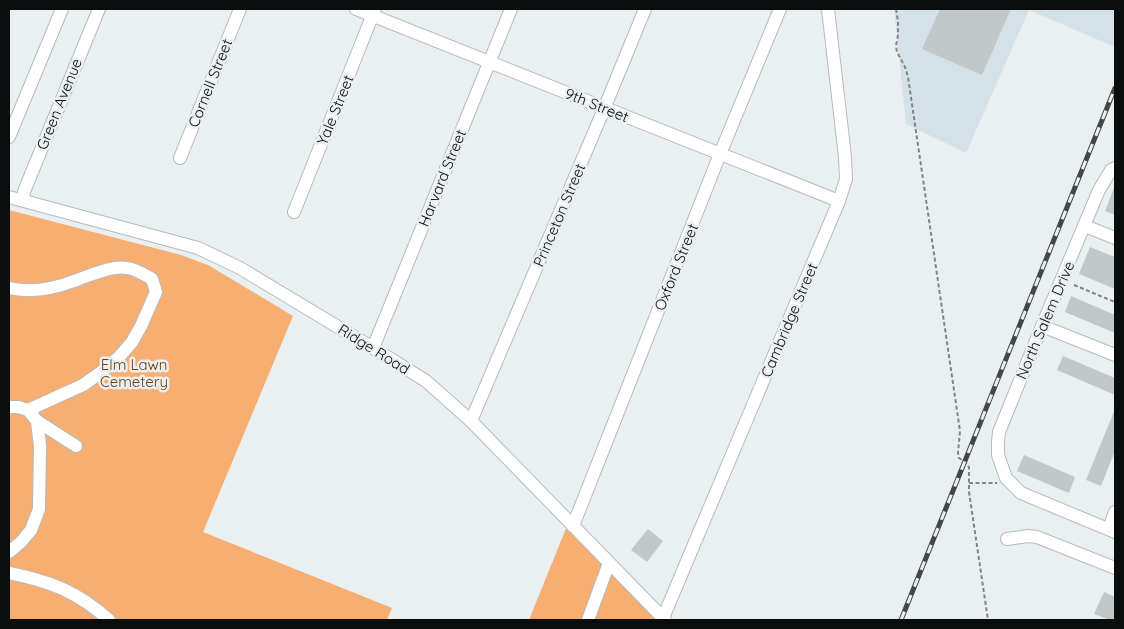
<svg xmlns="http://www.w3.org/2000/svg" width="1124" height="629" viewBox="0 0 1124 629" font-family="Quicksand,sans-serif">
<rect width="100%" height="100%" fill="#eaeff2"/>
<polygon fill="#d4e1e7" points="894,9 1115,9 1115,47 1029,10 966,153 906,124"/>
<g fill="#f8ad71">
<polygon points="9,210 181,255 208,265 293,316 203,532 392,608 387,620 9,620"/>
<polygon points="567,526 656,620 529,620"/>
</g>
<g fill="#c2c8ca">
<polygon points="940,9 1011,9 982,75 922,49"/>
<polygon points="1115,185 1115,215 1105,211"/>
<polygon points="1090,247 1115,257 1115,289 1079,274"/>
<polygon points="1071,296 1115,315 1115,333 1065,312"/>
<polygon points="1063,356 1115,378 1115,395 1057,370"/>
<polygon points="1115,409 1115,451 1101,486 1086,480"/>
<polygon points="1024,455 1075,477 1069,493 1017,471"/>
<polygon points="648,529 663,541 647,562 631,550"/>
<polygon points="1104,592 1115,597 1115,620 1110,620 1094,614"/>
</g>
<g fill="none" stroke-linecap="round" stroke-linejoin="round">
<defs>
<g id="minor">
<polyline points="356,9 839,201"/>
<polyline points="9,137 62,9"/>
<polyline points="180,158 240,9"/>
<polyline points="1115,168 1111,170 1099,190 1042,326 999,432 998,442 998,455 1006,478 1021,493 1115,532"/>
<polyline points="9,197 198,248 240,268 373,348 426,381 471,421 665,620"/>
<polyline points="22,200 25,189 99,9"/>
<polyline points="294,212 375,9"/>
<polyline points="1085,226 1115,238"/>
<path d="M9 288C31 293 53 289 74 281 89 276 111 265 127 268 136 269 145 275 152 279L156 292 141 326 132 342 120 356 100 373 83 385 28 410"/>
<polyline points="1042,326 1115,355"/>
<polyline points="373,348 511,9"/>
<polyline points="9,407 18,407 28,410 37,421 40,446 39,509 31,530 21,542 9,552"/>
<polyline points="37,421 76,446"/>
<polyline points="471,421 604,109 645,9"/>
<polyline points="573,526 720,154 780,9"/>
<polyline points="1109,529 1115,512"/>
<polyline points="1007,539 1028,536 1037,537 1115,568"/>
<path d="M9 573C50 581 78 592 109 620"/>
<polyline points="663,618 839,201 846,179 845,157 828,9"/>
<polyline points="588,620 609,563"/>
</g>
</defs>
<use href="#minor" stroke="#b5bbbd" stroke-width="14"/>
<g stroke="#828688" stroke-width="2" stroke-dasharray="4 2.5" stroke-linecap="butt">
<polyline points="896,9 898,22 898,35 896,46 897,52 905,67 908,77 960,431 958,453 959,458 965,462 969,467 969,492 988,620"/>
<polyline points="1074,285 1115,302"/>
<polyline points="969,483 997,483"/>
</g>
<use href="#minor" stroke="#fff" stroke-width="12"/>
<defs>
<polyline id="rail" points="901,620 1115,88"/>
</defs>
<use href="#rail" stroke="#444747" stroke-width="5"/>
<use href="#rail" stroke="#eaeff2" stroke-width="3" stroke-dasharray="9" stroke-linecap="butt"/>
</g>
<g text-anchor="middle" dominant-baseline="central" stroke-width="5" stroke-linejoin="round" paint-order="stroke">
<g font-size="15" fill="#0b0d0d" stroke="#eaeff2">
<text transform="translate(210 83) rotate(-68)">Cornell Street</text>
<text transform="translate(59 104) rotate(-68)">Green Avenue</text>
<text transform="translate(597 105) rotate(22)">9th Street</text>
<text transform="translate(335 110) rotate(-68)">Yale Street</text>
<text transform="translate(442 178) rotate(-68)">Harvard Street</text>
<text transform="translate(559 215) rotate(-67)">Princeton Street</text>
<text transform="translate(676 267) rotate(-68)">Oxford Street</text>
<text transform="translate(789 320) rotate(-67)">Cambridge Street</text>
<text transform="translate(1045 320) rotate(-67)">North Salem Drive</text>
<text transform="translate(374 349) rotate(32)">Ridge Road</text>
</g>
<g font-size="15" fill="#6f3e10" stroke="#eaeff2">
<text x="134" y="364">Elm Lawn<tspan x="134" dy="17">Cemetery</tspan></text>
</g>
</g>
<rect width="1124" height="629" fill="none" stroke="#0b0d0d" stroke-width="20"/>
</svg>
